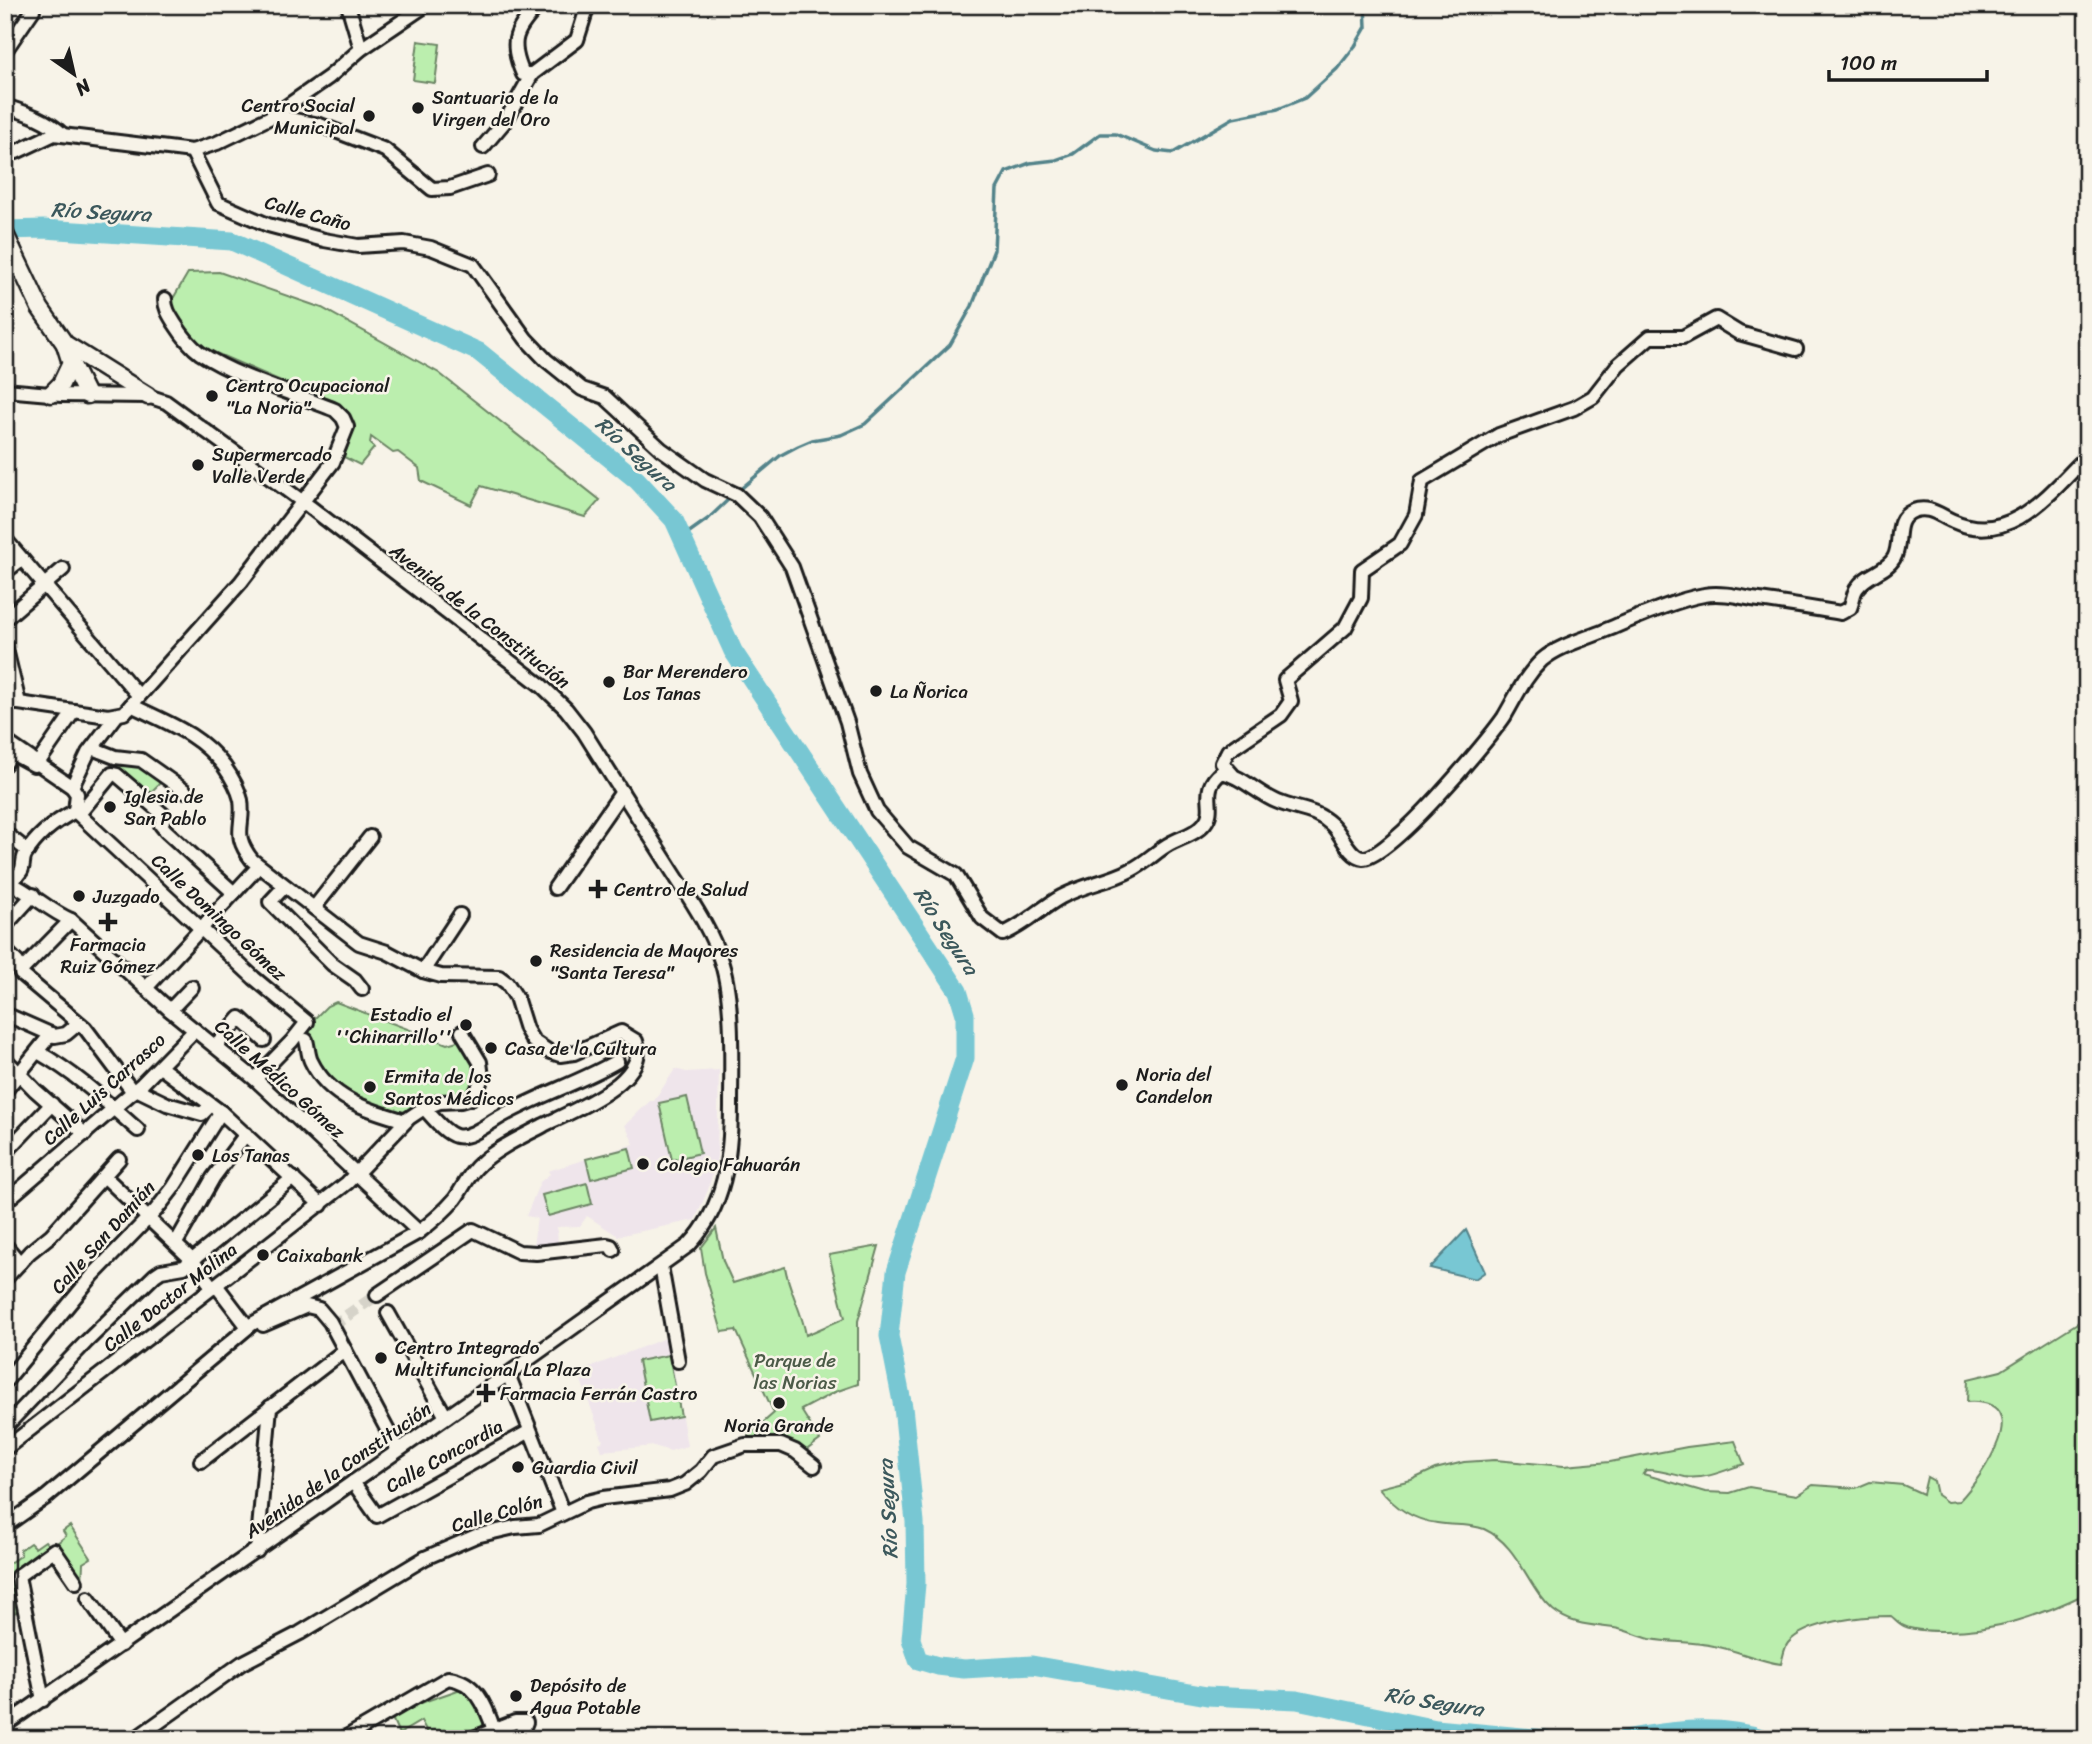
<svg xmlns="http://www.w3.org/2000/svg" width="2092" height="1744" viewBox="0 0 2092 1744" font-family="Sriracha,sans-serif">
<rect width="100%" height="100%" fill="#f7f3e8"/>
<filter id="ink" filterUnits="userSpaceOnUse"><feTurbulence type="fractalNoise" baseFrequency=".0143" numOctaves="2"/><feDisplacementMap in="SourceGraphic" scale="14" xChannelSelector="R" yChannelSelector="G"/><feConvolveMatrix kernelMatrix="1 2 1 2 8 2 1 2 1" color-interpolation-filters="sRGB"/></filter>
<g filter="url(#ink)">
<g fill="#efe5eb">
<polygon points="675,1069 686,1072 719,1070 717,1157 708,1190 695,1220 618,1236 587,1216 580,1226 557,1227 558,1245 533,1246 537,1218 526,1216 540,1182 550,1174 548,1171 634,1144 625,1125 650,1101 654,1101"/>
<polygon points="668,1337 687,1446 670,1451 654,1446 602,1451 599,1443 603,1441 578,1372"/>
</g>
<g fill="#bbeeae" stroke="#6c8565" stroke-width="2">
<polygon points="418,41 440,44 435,83 413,80"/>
<path d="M219 272 322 308 439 373 600 500 585 517 481 486 471 505 421 481 419 468 398 452 393 453 371 437 370 443 374 448 360 465 344 457C350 439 359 423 344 408L202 347 174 313 171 302 188 273Z"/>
<polygon points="120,756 168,775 147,796 114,770"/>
<path d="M336 1002 447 1044 461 1040 478 1070 471 1093 402 1118C386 1112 365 1107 350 1097 326 1082 313 1057 301 1032L327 1006Z"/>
<polygon points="687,1097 700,1153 672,1160 659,1103"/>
<polygon points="629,1148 634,1168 591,1179 586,1159"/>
<polygon points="587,1183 592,1204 548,1216 542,1195"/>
<path d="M716 1228 723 1261 733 1283 785 1267C789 1291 802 1311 806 1335L845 1318 829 1255 879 1246 858 1321V1384L835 1392 801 1410 820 1440 801 1454 761 1434 751 1442 748 1436 774 1413 736 1330 722 1332 705 1273 701 1248Z"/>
<path d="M2087 1317V1593C2040 1616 1994 1632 1941 1631 1930 1631 1915 1631 1904 1626 1899 1624 1895 1619 1891 1616 1864 1616 1806 1621 1788 1643 1784 1648 1783 1657 1781 1664 1758 1661 1737 1650 1714 1646 1693 1641 1671 1643 1650 1639 1638 1636 1626 1630 1614 1628 1592 1625 1571 1625 1553 1610 1527 1587 1519 1545 1484 1529 1469 1523 1453 1526 1437 1523 1412 1520 1394 1507 1379 1488L1411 1480 1435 1469 1464 1462 1495 1460 1564 1466 1610 1462 1687 1447 1735 1441 1744 1464C1726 1470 1705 1480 1685 1477 1671 1474 1661 1470 1646 1470L1643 1474 1705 1492 1730 1493 1749 1487 1797 1495 1813 1485 1856 1488 1870 1482 1903 1485 1923 1494 1927 1477 1934 1481 1937 1495 1947 1502 1959 1501C1982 1477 2038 1398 1967 1402L1968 1379 2001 1371Z"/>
<polygon points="669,1355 681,1416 650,1422 638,1361"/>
<polygon points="70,1526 91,1558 83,1563 82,1584 57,1543 66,1536 63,1531"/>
<polygon points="45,1541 50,1547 11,1576 18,1612 5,1614 5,1566 21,1555 20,1550 30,1543 35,1548"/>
<path d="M460 1689C472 1695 479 1710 484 1722L481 1729 444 1739H431L421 1721 399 1734 392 1718C416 1702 435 1699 460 1689Z"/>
</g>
<polygon fill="#78c7d3" stroke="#53838a" stroke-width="2" points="1466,1230 1485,1272 1475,1279 1430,1268"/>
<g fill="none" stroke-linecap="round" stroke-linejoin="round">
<g stroke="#53838a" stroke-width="3.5">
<polyline points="737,492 781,455 798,446 812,440 841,435 865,424 950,345 972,306 994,250 997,189 1006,172 1030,163 1056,160 1073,154 1100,134 1116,134 1156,151 1173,153 1233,118 1278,109 1305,98 1337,69 1355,46 1366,27 1365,5"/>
<polyline points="681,538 709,518 731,497"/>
</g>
<g stroke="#78c7d3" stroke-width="19">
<polyline points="5,230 44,229 232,241 479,352 637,480 674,520 733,651 958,991 965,1014 965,1058 896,1272 889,1336 903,1407 915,1522 916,1584 911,1639 918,1660 938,1666 964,1669 1032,1665 1207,1696 1297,1700 1436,1729 1545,1739"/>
<path d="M1625 1739C1672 1730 1719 1724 1765 1739"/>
</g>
<polyline stroke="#d6d3c9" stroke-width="12" stroke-dasharray="12 6" stroke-linecap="butt" points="332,1326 377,1295"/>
<defs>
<g id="minor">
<polyline points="348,5 361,49"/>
<polyline points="5,51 33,10"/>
<path d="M532 74H523C508 40 516 30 539 5"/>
<path d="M5 106C26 113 46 119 62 134"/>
<polyline points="273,116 320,125 385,150 432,189 450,188 488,175"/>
<polyline points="483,147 506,120 532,74 577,40 588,5"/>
<path d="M192 151 218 203 268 225 324 240 358 246 404 243 431 248 473 265 526 339 546 360 582 389 605 397 661 449 705 480 737 495 760 517 792 567 847 722 860 774 877 811 908 847 956 875 982 918 1003 934C1025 925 1041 908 1061 897 1085 884 1109 882 1131 870 1146 863 1157 850 1171 843 1182 837 1196 834 1204 824 1219 807 1197 791 1222 772 1243 777 1258 794 1278 802 1297 810 1315 809 1331 824 1341 832 1349 857 1363 858 1389 859 1487 742 1504 717 1516 697 1524 677 1542 660 1558 646 1585 639 1604 631 1633 619 1675 600 1704 595 1719 592 1737 596 1752 599 1782 603 1811 608 1841 613L1850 608C1853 602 1853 593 1857 588 1866 574 1886 572 1894 558 1903 542 1892 520 1913 511 1929 505 1939 515 1953 521 2010 547 2051 492 2087 456"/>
<polyline points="5,155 16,152 54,134 192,151 217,143 273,116 329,77 361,49 426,5"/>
<path d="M5 390 61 395 148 396 166 402 310 507 542 686 566 709 584 732C612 777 641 822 669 866 689 898 711 928 722 964 734 1004 731 1064 731 1106 731 1156 725 1207 689 1245L508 1374 5 1725"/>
<polyline points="5,539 139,696"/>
<polyline points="5,572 22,559"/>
<polyline points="5,619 63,569"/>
<polyline points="5,645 19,703"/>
<path d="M5 701 108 716 124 713 241 582 333 462 347 427 343 418 335 410C291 392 240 379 200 353 189 345 182 335 175 324 170 316 165 309 165 299"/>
<polyline points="5,741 72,787 77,794 75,811"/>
<polyline points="92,748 115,757 141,760 185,791"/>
<polyline points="5,764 12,753 34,765 38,763 74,711"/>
<polyline points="1232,774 1222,763 1228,751 1281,715 1291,701 1285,680 1345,628 1361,598 1362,570 1400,544 1416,515 1422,481 1499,435 1574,408 1593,397 1618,365 1650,337 1683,337 1716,319 1739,333 1796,349"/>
<polyline points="72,787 88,753 117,715"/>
<polyline points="75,811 254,978 307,1022 292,1041 255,1079"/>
<polyline points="79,814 112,774 117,775 165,816 161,825 166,831 234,893"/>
<polyline points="5,833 28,851"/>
<path d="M10 883C32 893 49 911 71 920L170 1010 255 1079 419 1232"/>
<polyline points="285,886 270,902 332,964 355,980 362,989"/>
<path d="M6 888C11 882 17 877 21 871 24 866 22 860 25 855 36 836 56 821 75 811"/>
<polyline points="555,888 622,792"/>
<polyline points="314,908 370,837"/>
<polyline points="5,926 33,895"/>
<polyline points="5,950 17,962 21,974 85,1028 133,1092"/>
<polyline points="21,971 71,920"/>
<polyline points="423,971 460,915"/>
<polyline points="146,988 259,866"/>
<polyline points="170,1010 192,987"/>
<polyline points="5,1014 55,1036 66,1034 79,1023"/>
<path d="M306 1040C308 1046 308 1055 311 1061 329 1099 370 1111 406 1121"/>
<polyline points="216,1046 240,1018 264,1040"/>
<path d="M38 1052C78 1075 104 1100 138 1130"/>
<polyline points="5,1059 35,1090 85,1134"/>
<polyline points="160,1067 221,1112 321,1205"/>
<polyline points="136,1089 167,1104 202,1114 211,1105"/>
<polyline points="5,1091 51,1034"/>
<path d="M424 1108C432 1116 444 1133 456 1136 469 1139 485 1126 495 1120 534 1096 578 1084 617 1061"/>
<polyline points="5,1153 52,1104"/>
<polyline points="104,1176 192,1260 213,1288"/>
<polyline points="5,1202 142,1084 195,1030"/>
<polyline points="176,1243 213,1178 246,1134"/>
<polyline points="5,1245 20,1263"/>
<polyline points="661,1266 678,1361"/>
<polyline points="5,1279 30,1252 51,1235 119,1159"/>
<polyline points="216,1285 248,1327"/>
<polyline points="377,1295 473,1230 519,1252 536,1253 607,1245 611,1246 613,1250"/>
<polyline points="388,1313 446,1417"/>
<polyline points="263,1325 307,1306 319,1309 330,1322 398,1450"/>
<polyline points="508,1374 563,1513"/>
<polyline points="5,1382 93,1275 156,1210 173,1188 221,1112"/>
<polyline points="5,1427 86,1342 155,1275 161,1271 184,1267 293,1178"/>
<polyline points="5,1449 347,1183 409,1118 424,1108 440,1102 461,1101 471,1098 477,1091 482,1077 480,1062 462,1032"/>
<polyline points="201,1461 345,1350"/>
<polyline points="353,1482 377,1516 530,1431"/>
<path d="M5 1526 45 1498 252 1324 419 1232C432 1222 444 1212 455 1199 463 1188 469 1173 480 1164 497 1148 524 1136 544 1125 570 1112 651 1081 636 1041L621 1032 574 1053 560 1055 548 1051 533 1041 526 1029 516 997 507 983 499 977 441 976 423 971 387 952 359 943 252 860C231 833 245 827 241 800 238 787 231 776 224 766 199 733 167 723 131 705"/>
<polyline points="257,1551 270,1407"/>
<polyline points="88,1598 121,1645"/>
<polyline points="43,1700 18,1576 54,1550 76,1582"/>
<polyline points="135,1739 242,1663 300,1633 425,1558 476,1536 515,1527 539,1525 587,1502 603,1498 670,1490 685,1484 701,1471 713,1456 745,1445 781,1445 795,1451 814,1466"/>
<path d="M343 1739 448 1678C476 1681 486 1706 494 1730"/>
<polyline points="471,1739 515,1722 526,1722 522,1732 513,1739"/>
</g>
<g id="major">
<polyline points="5,234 40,308 65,344 148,396"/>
<polyline points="65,344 71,363 87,395"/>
<polyline points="51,394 61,384 71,363"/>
</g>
</defs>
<use href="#minor" stroke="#1c1c1c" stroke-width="18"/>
<use href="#major" stroke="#1c1c1c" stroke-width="21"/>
<use href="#minor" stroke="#f7f3e8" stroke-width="12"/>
<use href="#major" stroke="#f7f3e8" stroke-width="16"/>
</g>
</g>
<g fill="#1c1c1c" stroke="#f7f3e8" stroke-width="2.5">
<circle cx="418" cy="108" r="7"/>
<circle cx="369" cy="116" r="7"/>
<circle cx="212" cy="396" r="7"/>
<circle cx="198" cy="465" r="7"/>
<circle cx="609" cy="682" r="7"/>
<circle cx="876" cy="691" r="7"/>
<circle cx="110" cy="807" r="7"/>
<path d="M594.5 878.5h7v7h7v7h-7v7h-7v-7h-7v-7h7z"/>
<circle cx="79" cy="896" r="7"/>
<path d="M104.5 911.5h7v7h7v7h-7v7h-7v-7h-7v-7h7z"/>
<circle cx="536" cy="961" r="7"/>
<circle cx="466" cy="1025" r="7"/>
<circle cx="491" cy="1048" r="7"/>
<circle cx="1122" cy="1085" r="7"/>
<circle cx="370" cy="1087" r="7"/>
<circle cx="198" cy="1155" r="7"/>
<circle cx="643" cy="1164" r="7"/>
<circle cx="263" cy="1255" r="7"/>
<circle cx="381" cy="1358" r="7"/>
<path d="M482.5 1382.5h7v7h7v7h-7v7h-7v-7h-7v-7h7z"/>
<circle cx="779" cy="1403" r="7"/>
<circle cx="518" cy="1467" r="7"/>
<circle cx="516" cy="1696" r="7"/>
</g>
<g text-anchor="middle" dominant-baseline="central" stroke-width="5" stroke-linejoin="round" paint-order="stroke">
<g font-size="19" fill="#1c1c1c" stroke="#f7f3e8" text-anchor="start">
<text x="432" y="97">Santuario de la<tspan x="432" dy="22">Virgen del Oro</tspan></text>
<text x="355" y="105" text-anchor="end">Centro Social<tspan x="355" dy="22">Municipal</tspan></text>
<text x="226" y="385">Centro Ocupacional<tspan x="226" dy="22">"La Noria"</tspan></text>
<text x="212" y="454">Supermercado<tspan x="212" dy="22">Valle Verde</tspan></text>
<text x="623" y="671">Bar Merendero<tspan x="623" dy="22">Los Tanas</tspan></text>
<text x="890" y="691">La Ñorica</text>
<text x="124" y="796">Iglesia de<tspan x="124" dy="22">San Pablo</tspan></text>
<text x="614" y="889">Centro de Salud</text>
<text x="93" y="896">Juzgado</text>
<text x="108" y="944" text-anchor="middle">Farmacia<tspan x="108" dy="22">Ruiz Gómez</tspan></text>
<text x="550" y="950">Residencia de Mayores<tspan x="550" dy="22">"Santa Teresa"</tspan></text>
<text x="452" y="1014" text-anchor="end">Estadio el<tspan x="452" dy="22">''Chinarrillo''</tspan></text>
<text x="505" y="1048">Casa de la Cultura</text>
<text x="1136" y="1074">Noria del<tspan x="1136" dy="22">Candelon</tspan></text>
<text x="384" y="1076">Ermita de los<tspan x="384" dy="22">Santos Médicos</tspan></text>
<text x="212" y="1155">Los Tanas</text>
<text x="657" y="1164">Colegio Fahuarán</text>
<text x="277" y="1255">Caixabank</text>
<text x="395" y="1347">Centro Integrado<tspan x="395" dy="22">Multifuncional La Plaza</tspan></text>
<text x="500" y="1393">Farmacia Ferrán Castro</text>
<text x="779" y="1425" text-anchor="middle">Noria Grande</text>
<text x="532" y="1467">Guardia Civil</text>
<text x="530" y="1685">Depósito de<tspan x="530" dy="22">Agua Potable</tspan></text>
</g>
<g font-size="19" fill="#1c1c1c" stroke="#f7f3e8">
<text transform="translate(308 213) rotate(15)">Calle Caño</text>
<text transform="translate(480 616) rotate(38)">Avenida de la Constitución</text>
<text transform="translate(219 917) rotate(43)">Calle Domingo Gómez</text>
<text transform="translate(280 1079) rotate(42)">Calle Médico Gómez</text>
<text transform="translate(104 1089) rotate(-42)">Calle Luis Carrasco</text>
<text transform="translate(103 1237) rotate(-48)">Calle San Damián</text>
<text transform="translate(170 1297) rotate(-38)">Calle Doctor Molina</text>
<text transform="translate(444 1456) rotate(-29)">Calle Concordia</text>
<text transform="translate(338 1470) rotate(-35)">Avenida de la Constitución</text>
<text transform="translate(497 1513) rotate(-16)">Calle Colón</text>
</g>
<g font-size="19" fill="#4c5b48" stroke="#f7f3e8">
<text x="795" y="1360">Parque de<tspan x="795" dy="22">las Norias</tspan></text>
</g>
<g font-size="21" font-style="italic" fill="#3c585c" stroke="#f7f3e8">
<text transform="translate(101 212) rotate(3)">Río Segura</text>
<text transform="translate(636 454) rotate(42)">Río Segura</text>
<text transform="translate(946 931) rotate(57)">Río Segura</text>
<text transform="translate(888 1509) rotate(-93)">Río Segura</text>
<text transform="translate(1434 1702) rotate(9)">Río Segura</text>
</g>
</g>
<rect width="2092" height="1744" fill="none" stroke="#f7f3e8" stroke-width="28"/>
<rect x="14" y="14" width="2064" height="1716" fill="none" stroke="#1c1c1c" stroke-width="2.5" filter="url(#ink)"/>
<g transform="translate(74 74) rotate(146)" stroke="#f7f3e8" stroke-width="5" paint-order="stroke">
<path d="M0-5L12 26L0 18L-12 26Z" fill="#1c1c1c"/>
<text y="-10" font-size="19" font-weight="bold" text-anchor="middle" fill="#1c1c1c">N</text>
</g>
<path d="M1829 70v10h158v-10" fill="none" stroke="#1c1c1c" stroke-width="3.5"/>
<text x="1840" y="70" font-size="21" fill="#1c1c1c" stroke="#f7f3e8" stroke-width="5" paint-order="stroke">100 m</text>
</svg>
